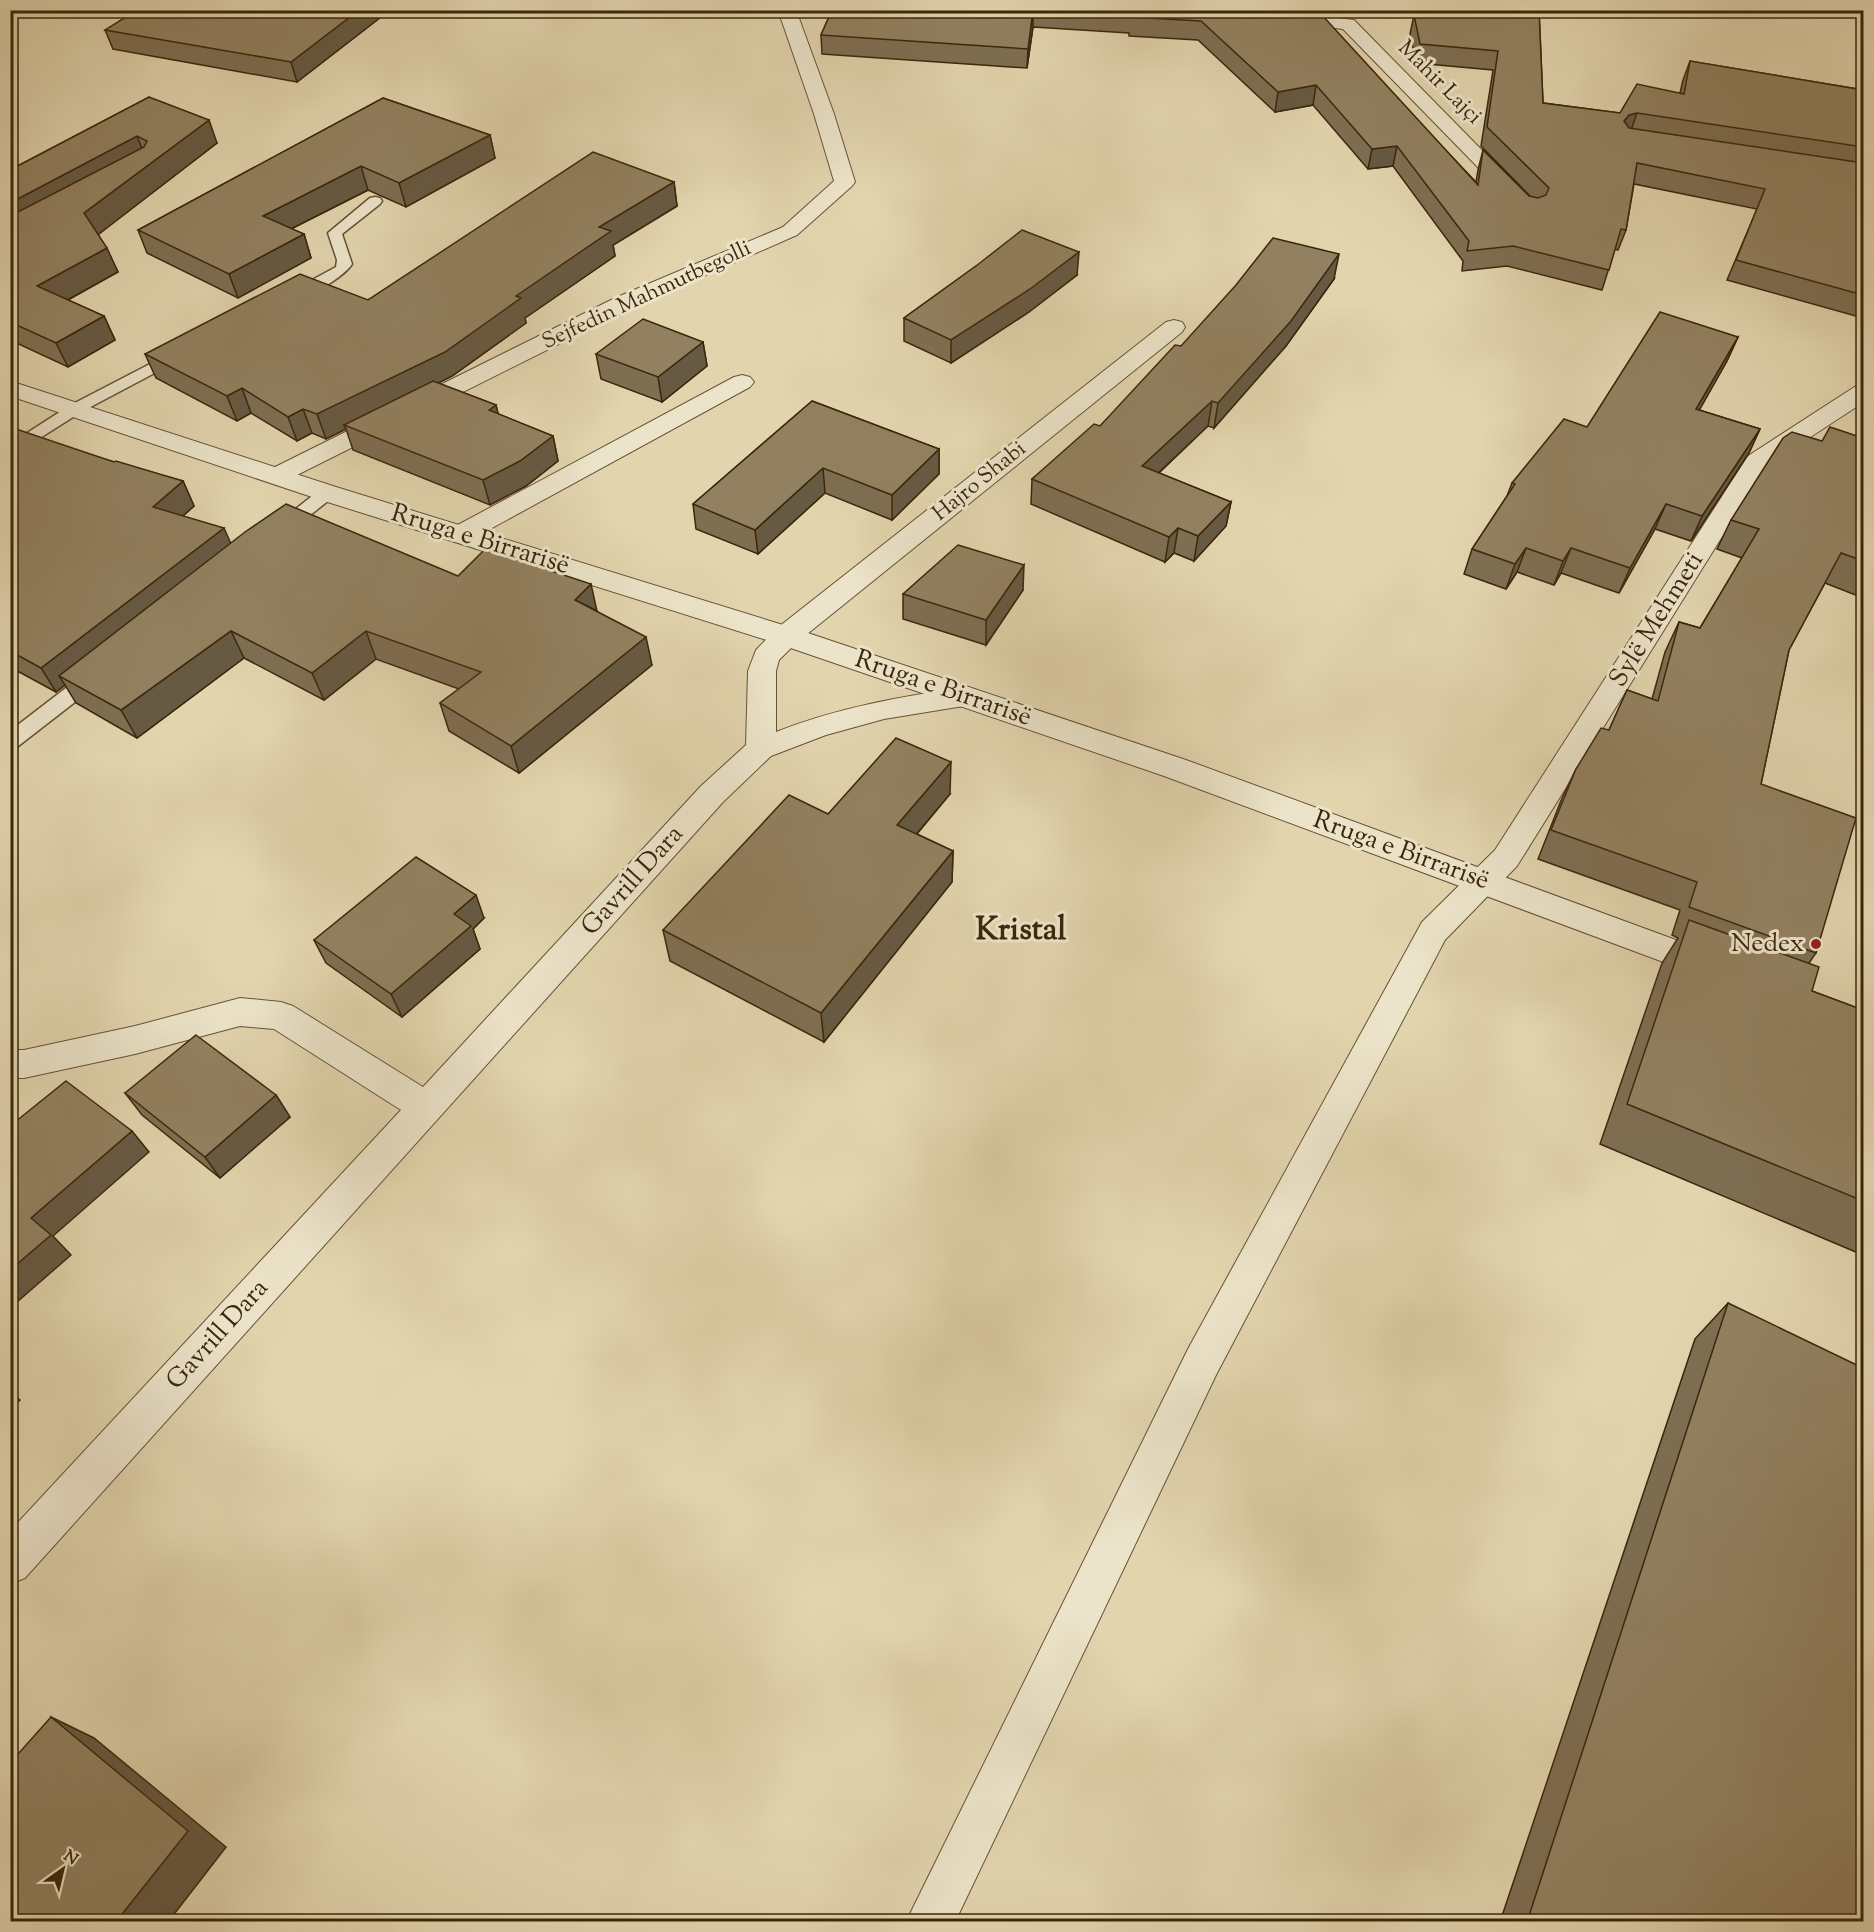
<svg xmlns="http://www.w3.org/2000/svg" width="1874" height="1932" viewBox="0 0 1874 1932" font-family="'Sorts Mill Goudy',serif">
<rect width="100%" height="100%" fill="#e2d5ae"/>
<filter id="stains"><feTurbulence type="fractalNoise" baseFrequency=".00333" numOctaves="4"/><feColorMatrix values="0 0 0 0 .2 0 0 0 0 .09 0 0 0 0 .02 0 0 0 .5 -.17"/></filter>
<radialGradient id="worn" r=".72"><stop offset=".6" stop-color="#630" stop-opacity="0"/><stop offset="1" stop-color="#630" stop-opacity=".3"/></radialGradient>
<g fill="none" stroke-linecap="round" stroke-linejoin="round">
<defs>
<g id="service">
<path d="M375 197 380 198 382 201 380 204 342 234 352 264C345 276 304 302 290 298L287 295 290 292 336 267 337 260 328 233 370 198Z"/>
<polygon points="177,350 185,355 183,358 81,412 10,457 10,444 69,406"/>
<polygon points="327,488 333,489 336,493 333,497 285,535 273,535 270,531 273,527 321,489"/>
<polygon points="95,669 102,671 105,676 102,681 17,747 10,749 10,731 88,671"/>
</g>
<g id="minor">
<polygon points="778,10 796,10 834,114 855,182 852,186 797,235 631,308 285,481 276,484 267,481 263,476 267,471 615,298 783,227 834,181 814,114"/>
<polygon points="1220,10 1278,10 1354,20 1522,191 1519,195 1512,197 1505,195 1343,29 1228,15"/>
<path d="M1174 320 1182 322 1185 327 1182 332 796 643 779 660 776 671V732C839 707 900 697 966 687L976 690 980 697 976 704 884 719 826 735 771 756 723 802 25 1578 10 1584V1531L401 1110 274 1029 240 1026 135 1054 24 1078H10V1050H24L135 1026 240 998 281 1002 293 1006 423 1087 701 786 746 745 748 671 756 650 776 629 1166 322Z"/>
<polygon points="742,375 750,377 754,382 750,387 470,540 461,542 452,540 448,534 452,528 734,377"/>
<polygon points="1864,384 1864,402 1766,466 1517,866 1445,940 1216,1375 955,1922 906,1922 1188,1349 1422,922 1495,850 1748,456 1856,386"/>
</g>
<polygon id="tertiary" points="10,381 336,487 796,629 1186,760 1725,958 1730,967 1725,976 1713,980 1701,976 1164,776 776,643 318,499 10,396"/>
</defs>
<use href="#service" stroke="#665234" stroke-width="3"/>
<use href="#minor" stroke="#665234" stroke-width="2"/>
<use href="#tertiary" stroke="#665234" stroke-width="2"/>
<use href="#service" fill="#ece4ca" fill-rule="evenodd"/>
<use href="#minor" fill="#ece4ca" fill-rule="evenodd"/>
<use href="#tertiary" fill="#ece4ca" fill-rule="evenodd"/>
</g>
<g fill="#7e6f53" stroke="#3c260b" stroke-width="1.5">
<polygon points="390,10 297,82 113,49 105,30"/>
<polygon points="472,10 499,10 496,13"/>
<polygon points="832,10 1311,10 1476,182 1478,170 1483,150 1529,196 1530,196 1481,146 1493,70 1416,63 1410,34 1414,15 1539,10 1543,103 1620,113 1680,93 1683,80 1690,61 1863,90 1863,149 1858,162 1863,163 1863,318 1727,280 1757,209 1634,184 1626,230 1618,250 1615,249 1602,290 1507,266 1462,271 1463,261 1393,166 1368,169 1313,105 1275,112 1198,40 1129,36 1129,33 1033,27 1027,68 822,54 821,35"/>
<polygon points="149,97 217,143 98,234 118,272 68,300 104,316 115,340 68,367 10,340 10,170"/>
<polygon points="383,98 490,135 495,158 406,207 368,190 291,229 304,234 311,258 238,298 147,253 138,230"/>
<polygon points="674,182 677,206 613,245 615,256 525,318 526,323 452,376 438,383 496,405 498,414 553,436 558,461 526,486 490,505 353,450 346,429 326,439 312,433 297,441 251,413 237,421 156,378 145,354 368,300"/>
<polygon points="976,266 1077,275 1029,312 951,363 904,341 904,318"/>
<polygon points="1334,279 1286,346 1214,428 1208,426 1159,473 1231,502 1226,526 1194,561 1174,553 1165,562 1031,504 1032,479 1100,426 1181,346"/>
<polygon points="1738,337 1727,361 1699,410 1760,429 1749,453 1691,541 1655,529 1619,593 1561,573 1554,585 1517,572 1506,589 1464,574 1472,549 1507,496 1512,483"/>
<polygon points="703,342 707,366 662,402 601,379 596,354"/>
<polygon points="812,401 939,449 939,474 892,520 825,493 758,554 696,529 693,504"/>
<polygon points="10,430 114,462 183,481 194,506 183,516 231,543 458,576 597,611 652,665 519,773 449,731 440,703 459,689 376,659 324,700 244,658 137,738 76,703 65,685 56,692 10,667"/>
<polygon points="1863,431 1863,598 1825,583 1789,650 1761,784 1816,953 1809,963 1812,991 1863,1010 1863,1255 1600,1144 1662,963 1678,938 1672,935 1680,910 1538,859 1562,798 1576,769 1609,730 1627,690 1652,699 1665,652 1679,622 1700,628 1742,558 1717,549 1731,520 1822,441 1860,437"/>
<polygon points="1023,590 986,645 903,619 903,594"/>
<polygon points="950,794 917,834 953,851 952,882 824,1042 670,961 663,930 828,814"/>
<polygon points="484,918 473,929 480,949 402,1017 326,963 314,940"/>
<polygon points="125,1093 276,1095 290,1117 220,1178 142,1115"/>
<polygon points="1728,1303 1863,1922 1500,1922 1695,1339"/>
</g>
<g fill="#665a43" stroke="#3c260b" stroke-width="1.5">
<polygon points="359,10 390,10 297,82 291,62"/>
<polygon points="1033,10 1033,27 1027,68 1028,49"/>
<polygon points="1316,85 1313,105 1275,112 1278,92"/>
<polygon points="1637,113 1630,133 1624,121 1629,115"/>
<polygon points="209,120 217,143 95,237 84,213"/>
<polygon points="490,135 495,158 406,207 399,183"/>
<polygon points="137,136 146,159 10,233 10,203"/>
<polygon points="1397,146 1393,166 1368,169 1372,149"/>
<polygon points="361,166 368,190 271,239 263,216"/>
<polygon points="674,182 677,206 613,245 615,256 525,318 526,323 452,376 350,427 344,425 346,429 326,439 317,414 516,296 599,227"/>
<polygon points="304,234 311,258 238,298 229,274"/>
<polygon points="107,248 118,272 49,310 37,286"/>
<polygon points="1079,252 1077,275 1029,312 951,363 951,340"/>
<polygon points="1339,254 1334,279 1286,346 1214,428 1218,403"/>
<polygon points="104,316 115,340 68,367 56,343"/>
<polygon points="1738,337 1727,361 1686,434 1696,409"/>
<polygon points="703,342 707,366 662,402 658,377"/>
<polygon points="242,388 251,413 237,421 227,396"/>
<polygon points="1212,401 1208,426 1139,491 1142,466"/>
<polygon points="496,405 502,430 489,410"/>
<polygon points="303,409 312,433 297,441 288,417"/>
<polygon points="1760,429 1749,453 1691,541 1702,516"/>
<polygon points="553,436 558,461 526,486 490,505 483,480"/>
<polygon points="939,449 939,474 892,520 892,495"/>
<polygon points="823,468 825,493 758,554 755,530"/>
<polygon points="183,481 194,506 165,532 153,507"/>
<polygon points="1231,502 1226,526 1194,561 1198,536"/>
<polygon points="1666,504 1655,529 1619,593 1630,568"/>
<polygon points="224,528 235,553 59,676 65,685 56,692 41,668"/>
<polygon points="1178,528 1174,553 1165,562 1169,537"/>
<polygon points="1526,548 1517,572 1506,589 1515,564"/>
<polygon points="1571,548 1561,573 1554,585 1563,561"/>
<polygon points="1024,565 1023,590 986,645 986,620"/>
<polygon points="591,584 597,611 575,600"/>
<polygon points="231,631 244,658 137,738 121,710"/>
<polygon points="366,631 376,659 324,700 312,673"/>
<polygon points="646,637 652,665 519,773 511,746"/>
<polygon points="951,762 950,794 898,856 897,825"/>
<polygon points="953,851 952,882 824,1042 821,1013"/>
<polygon points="476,895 484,918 473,929 480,949 402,1017 391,994 454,914"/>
<polygon points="276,1095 290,1117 220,1178 205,1157"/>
<polygon points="132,1131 149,1152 53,1236 71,1255 10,1308 10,1270 31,1218"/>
<polygon points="10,1392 20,1400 10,1410"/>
<polygon points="51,1717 94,1738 226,1847 168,1922 123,1922 119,1918"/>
</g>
<g fill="#928160" stroke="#3c260b" stroke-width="1.5">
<polygon points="137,10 359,10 291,62 105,30"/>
<polygon points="832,10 1033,10 1028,49 821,35"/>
<polygon points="1071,10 1311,10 1320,13 1478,185 1483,150 1529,196 1538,198 1546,195 1549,188 1487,127 1498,51 1420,44 1414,15 1416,10 1539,10 1543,103 1620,113 1637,84 1684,94 1690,61 1863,90 1863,147 1637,113 1629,115 1624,121 1629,128 1863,163 1863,295 1736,260 1765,189 1637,163 1626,230 1621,229 1609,270 1513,246 1467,251 1469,241 1397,146 1372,149 1316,85 1278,92 1201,21 1130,17 1131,15"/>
<polygon points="149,97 209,120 84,213 107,248 37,286 104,316 56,343 10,322 10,216 144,147 147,141 137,136 10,203 10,170"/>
<polygon points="383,98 490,135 399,183 361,166 263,216 304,234 229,274 138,230"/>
<polygon points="593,152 674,182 599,227 611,231 516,296 521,298 445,352 317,414 303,409 288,417 242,388 227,396 145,354 300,274 368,300"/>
<polygon points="1022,230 1079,252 1030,289 951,340 904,318 976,266"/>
<polygon points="1273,238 1339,254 1291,321 1218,403 1212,401 1142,466 1231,502 1198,536 1178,528 1169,537 1032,479 1094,424 1100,426 1175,345 1181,346 1236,285"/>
<polygon points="1660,312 1738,337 1696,409 1760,429 1702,516 1666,504 1630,568 1571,548 1563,561 1526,548 1515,564 1472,549 1515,484 1512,483 1564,419 1587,427"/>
<polygon points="643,319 703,342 658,377 596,354"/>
<polygon points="433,381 496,405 489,410 553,436 520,461 483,480 344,425"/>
<polygon points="812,401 939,449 892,495 823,468 755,530 693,504"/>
<polygon points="1830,427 1860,437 1863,431 1863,561 1841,553 1789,650 1761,784 1856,818 1816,953 1689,907 1697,882 1551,830 1576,769 1601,728 1609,730 1627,690 1658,701 1679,622 1700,628 1759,529 1731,520 1783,438 1792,432 1822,441"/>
<polygon points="13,428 114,462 116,461 183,481 153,507 224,528 41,668 10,651 10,430"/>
<polygon points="286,504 458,576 485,549 591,584 575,600 646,637 511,746 440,703 481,672 366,631 312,673 231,631 121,710 59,676 245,532"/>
<polygon points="958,545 1024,565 986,620 903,594"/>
<polygon points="896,738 951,762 897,825 953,851 821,1013 663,930 789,795 828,814"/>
<polygon points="416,857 476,895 454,914 471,926 391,994 314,940"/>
<polygon points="1689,920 1819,967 1812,991 1863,1010 1863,1201 1627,1104"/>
<polygon points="196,1035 276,1095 205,1157 125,1093"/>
<polygon points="66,1081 132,1131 31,1218 51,1235 10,1270 10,1126"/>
<polygon points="1728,1303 1863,1368 1863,1922 1527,1922"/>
<polygon points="51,1717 188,1831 119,1918 123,1922 10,1922 10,1763"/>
</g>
<circle fill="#8f2418" stroke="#ece4ca" stroke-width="2" cx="1816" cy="944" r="6"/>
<g text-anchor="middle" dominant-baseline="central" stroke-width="6" stroke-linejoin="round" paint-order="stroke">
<g font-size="22" fill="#3c260b" stroke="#ece4ca">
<text transform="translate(1439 83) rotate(45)">Mahir Lajçi</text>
<text transform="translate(647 296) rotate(-25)">Sejfedin Mahmutbegolli</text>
<text transform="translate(980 482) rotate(-39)">Hajro Shabi</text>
</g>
<g font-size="26" fill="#3c260b" stroke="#ece4ca">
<text transform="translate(480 540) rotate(17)">Rruga e Birrarisë</text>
<text transform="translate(1657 620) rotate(-58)">Sylë Mehmeti</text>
<text transform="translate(943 689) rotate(19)">Rruga e Birrarisë</text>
<text transform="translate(1401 851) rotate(20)">Rruga e Birrarisë</text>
<text transform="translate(633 881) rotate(-48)">Gavrill Dara</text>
<text transform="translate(218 1335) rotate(-48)">Gavrill Dara</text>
</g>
<g font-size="26" fill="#3c260b" stroke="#ece4ca" text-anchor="end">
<text x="1804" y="944">Nedex</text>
</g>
<g font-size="32" font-weight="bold" fill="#3c260b" stroke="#ece4ca">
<text x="1021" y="931">Kristal</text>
</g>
</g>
<rect width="1874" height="1932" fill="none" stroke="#e2d5ae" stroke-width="36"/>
<rect x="12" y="12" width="1850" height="1908" fill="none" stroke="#3c260b" stroke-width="3"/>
<rect x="18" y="18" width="1838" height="1896" fill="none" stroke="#3c260b" stroke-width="1.5"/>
<g transform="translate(63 1869) rotate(34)" stroke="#ece4ca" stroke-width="4.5" paint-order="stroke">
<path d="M0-4.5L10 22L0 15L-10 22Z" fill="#3c260b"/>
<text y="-9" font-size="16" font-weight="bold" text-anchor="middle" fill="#3c260b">N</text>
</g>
<rect width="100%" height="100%" filter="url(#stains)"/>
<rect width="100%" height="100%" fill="url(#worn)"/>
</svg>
